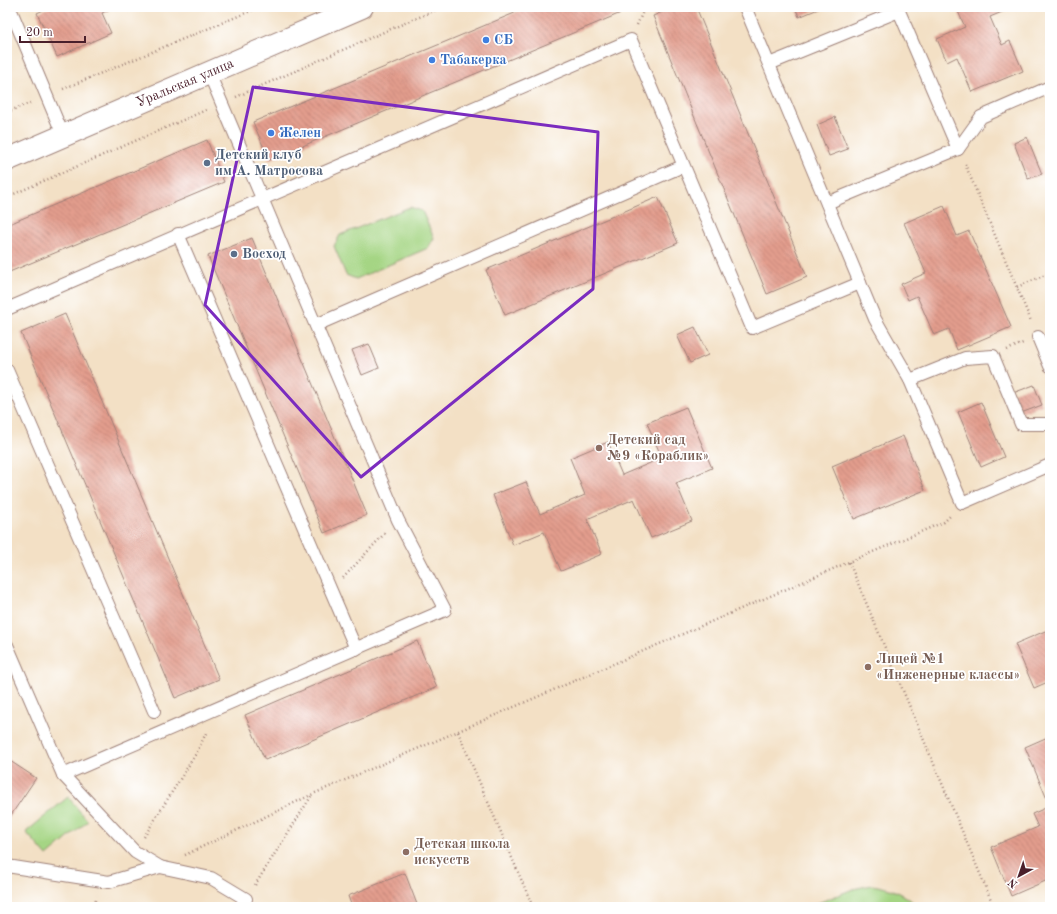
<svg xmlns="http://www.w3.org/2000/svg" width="1057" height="914" viewBox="0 0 1057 914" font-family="'Old Standard TT',serif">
<defs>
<pattern id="building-back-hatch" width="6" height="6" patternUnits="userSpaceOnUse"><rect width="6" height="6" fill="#e39d8d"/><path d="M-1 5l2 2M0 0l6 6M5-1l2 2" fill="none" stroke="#ba7f73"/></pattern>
</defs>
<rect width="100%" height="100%" fill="#fff"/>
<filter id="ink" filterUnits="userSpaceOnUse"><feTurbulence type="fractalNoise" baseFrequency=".025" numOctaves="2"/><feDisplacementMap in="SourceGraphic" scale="8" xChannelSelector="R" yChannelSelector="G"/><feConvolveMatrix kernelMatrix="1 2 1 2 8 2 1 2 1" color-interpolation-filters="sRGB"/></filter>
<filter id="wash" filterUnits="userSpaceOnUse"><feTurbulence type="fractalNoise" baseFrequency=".012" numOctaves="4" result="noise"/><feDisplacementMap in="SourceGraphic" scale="16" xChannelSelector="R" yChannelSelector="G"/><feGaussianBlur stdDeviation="0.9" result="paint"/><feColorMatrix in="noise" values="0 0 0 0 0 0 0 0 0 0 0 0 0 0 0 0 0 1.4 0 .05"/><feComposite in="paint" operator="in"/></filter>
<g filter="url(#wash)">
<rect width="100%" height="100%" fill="#f3e0c5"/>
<g fill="#a5d584" stroke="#787a58">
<polygon points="410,207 422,211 434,238 428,248 356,279 346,275 334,246 340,235"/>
<polygon points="68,797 88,821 47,856 26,832"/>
<path d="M872 885C891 888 905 893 918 907H808L853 889Z"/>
</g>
<g id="blocks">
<g fill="url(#building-back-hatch)">
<polygon points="50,7 114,7 102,13 111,33 57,57 37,13"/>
<polygon points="529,7 627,7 628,10 269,160 253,122"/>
<polygon points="674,7 696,7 807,277 767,294 653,16"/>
<polygon points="795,7 823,7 799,17"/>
<polygon points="956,7 1014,7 990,17 1002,45 1010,41 1023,71 972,92 957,57 947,62 937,39 965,27"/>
<polygon points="835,117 848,149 829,156 817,125"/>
<polygon points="1027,137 1042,174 1028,179 1014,143"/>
<polygon points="207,140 224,182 7,273 7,225"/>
<polygon points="658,197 678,243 505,315 486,270"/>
<polygon points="944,206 957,236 969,231 1011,327 957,350 949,329 934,335 917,296 908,300 901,284 926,273 904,223"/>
<polygon points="252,238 367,515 324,533 208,256"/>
<polygon points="65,314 219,679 175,698 21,333"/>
<polygon points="695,327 708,355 690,363 677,335"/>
<polygon points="369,344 379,368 362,375 352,350"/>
<polygon points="1034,385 1042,405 1021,413 1013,393"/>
<polygon points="981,402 1004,457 981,467 958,412"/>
<polygon points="686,407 712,468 676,483 692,521 651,538 634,499 587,519 602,554 561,571 544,532 513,545 493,495 526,482 540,514 585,495 570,458 608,442 622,475 662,458 647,423"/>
<polygon points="903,436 925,490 854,519 832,466"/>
<polygon points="1050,629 1050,681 1034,688 1015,644"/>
<polygon points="417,641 437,687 265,760 245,715"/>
<polygon points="1050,736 1050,806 1025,747"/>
<polygon points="7,759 36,778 7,821"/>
<polygon points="1050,806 1050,879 1011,896 991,847 1038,827 1032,814"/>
<polygon points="405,873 418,907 352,907 348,896"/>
</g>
</g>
</g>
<g filter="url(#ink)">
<use href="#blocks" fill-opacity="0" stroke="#9e8078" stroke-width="1"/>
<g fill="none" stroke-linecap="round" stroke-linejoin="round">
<defs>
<g id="lane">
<polyline points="745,7 875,319 910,380 962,503 1050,465"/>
<polyline points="12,13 63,135"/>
<polyline points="769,64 899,11 958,149"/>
<polyline points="827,203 958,149 981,117 1050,87"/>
<polyline points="178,234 356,649"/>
<polyline points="7,309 631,40 752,328 860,283"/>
<polyline points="316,325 683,166"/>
<polyline points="1038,337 1050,366"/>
<polyline points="7,370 154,711"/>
<polyline points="910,380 965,358 993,356 1021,424 1050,424"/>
<polyline points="7,645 63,775 135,852 160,867 211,878 246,899 241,907"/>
<polyline points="63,775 445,610 398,520 209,73"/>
<polyline points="7,866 109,882 160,867"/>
</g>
<polyline id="secondary" points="7,160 362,7"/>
</defs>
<use href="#lane" stroke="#9e8078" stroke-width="14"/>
<use href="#secondary" stroke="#9e8078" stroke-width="24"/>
<g stroke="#9e8078" stroke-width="2.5" stroke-dasharray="1 3" stroke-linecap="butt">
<polyline points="637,25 645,7"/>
<polyline points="63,89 260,7"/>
<polyline points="236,97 386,31 443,7"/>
<polyline points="7,112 30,103"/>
<polyline points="965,164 1031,321"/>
<polyline points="7,197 206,110"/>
<polyline points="1017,287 1050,273"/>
<polyline points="1007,350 1023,343"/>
<polyline points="849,562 994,907"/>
<polyline points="343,578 386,532"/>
<polyline points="458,732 533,907"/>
<polyline points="144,837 197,752 207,731"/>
<polyline points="185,855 313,794 849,562 944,522 951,515"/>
<polyline points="255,885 312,795"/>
<polyline points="90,907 97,898"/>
</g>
<use href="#lane" stroke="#fff" stroke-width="12"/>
<use href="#secondary" stroke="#fff" stroke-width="22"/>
</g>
</g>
<path fill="none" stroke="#7b2cbf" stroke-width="3" stroke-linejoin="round" d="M253 87 598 132 593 289 361 477 205 305Z"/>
<g fill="#3f7fe0" stroke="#fff" stroke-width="1.5">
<circle cx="486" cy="40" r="4"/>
<circle cx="432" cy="60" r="4"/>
<circle cx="271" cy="133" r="4"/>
</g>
<g fill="#5c6f8a" stroke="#fff" stroke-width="1.5">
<circle cx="207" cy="163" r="4"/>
<circle cx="234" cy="254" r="4"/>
</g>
<g fill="#8d6e63" stroke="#fff" stroke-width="1.5">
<circle cx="599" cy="448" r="4"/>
<circle cx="868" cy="667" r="4"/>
<circle cx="406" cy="852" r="4"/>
</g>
<g text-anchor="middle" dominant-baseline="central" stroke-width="3.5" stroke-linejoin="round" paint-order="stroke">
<g font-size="14" font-weight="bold" fill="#366cbe" stroke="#fff" text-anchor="start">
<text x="494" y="40">СБ</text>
<text x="440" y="60">Табакерка</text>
<text x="279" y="133">Желен</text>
</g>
<g font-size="14" fill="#4a1f2b" stroke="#fff">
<text transform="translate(185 83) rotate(-23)">Уральская улица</text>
</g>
<g font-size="14" font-weight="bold" fill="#4e5e75" stroke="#fff" text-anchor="start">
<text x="215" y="155">Детский клуб<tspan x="215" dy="16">им А. Матросова</tspan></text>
<text x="242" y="254">Восход</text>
</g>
<g font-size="14" font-weight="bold" fill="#785e54" stroke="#fff" text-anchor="start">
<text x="607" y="440">Детский сад<tspan x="607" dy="16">№9 «Кораблик»</tspan></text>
<text x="876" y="659">Лицей №1<tspan x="876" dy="16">«Инженерные классы»</tspan></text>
<text x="414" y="844">Детская школа<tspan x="414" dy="16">искусств</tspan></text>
</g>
</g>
<rect width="1057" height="914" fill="none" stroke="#fff" stroke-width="24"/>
<g transform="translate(1019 876) rotate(220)" stroke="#ffffff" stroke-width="3" paint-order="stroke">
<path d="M0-3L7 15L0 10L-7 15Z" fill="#4a1f2b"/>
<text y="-6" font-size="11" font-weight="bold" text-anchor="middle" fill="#4a1f2b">N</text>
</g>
<path d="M20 36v6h65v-6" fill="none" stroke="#4a1f2b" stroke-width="2"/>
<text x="26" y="36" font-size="12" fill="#4a1f2b" stroke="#ffffff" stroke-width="3" paint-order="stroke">20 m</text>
</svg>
